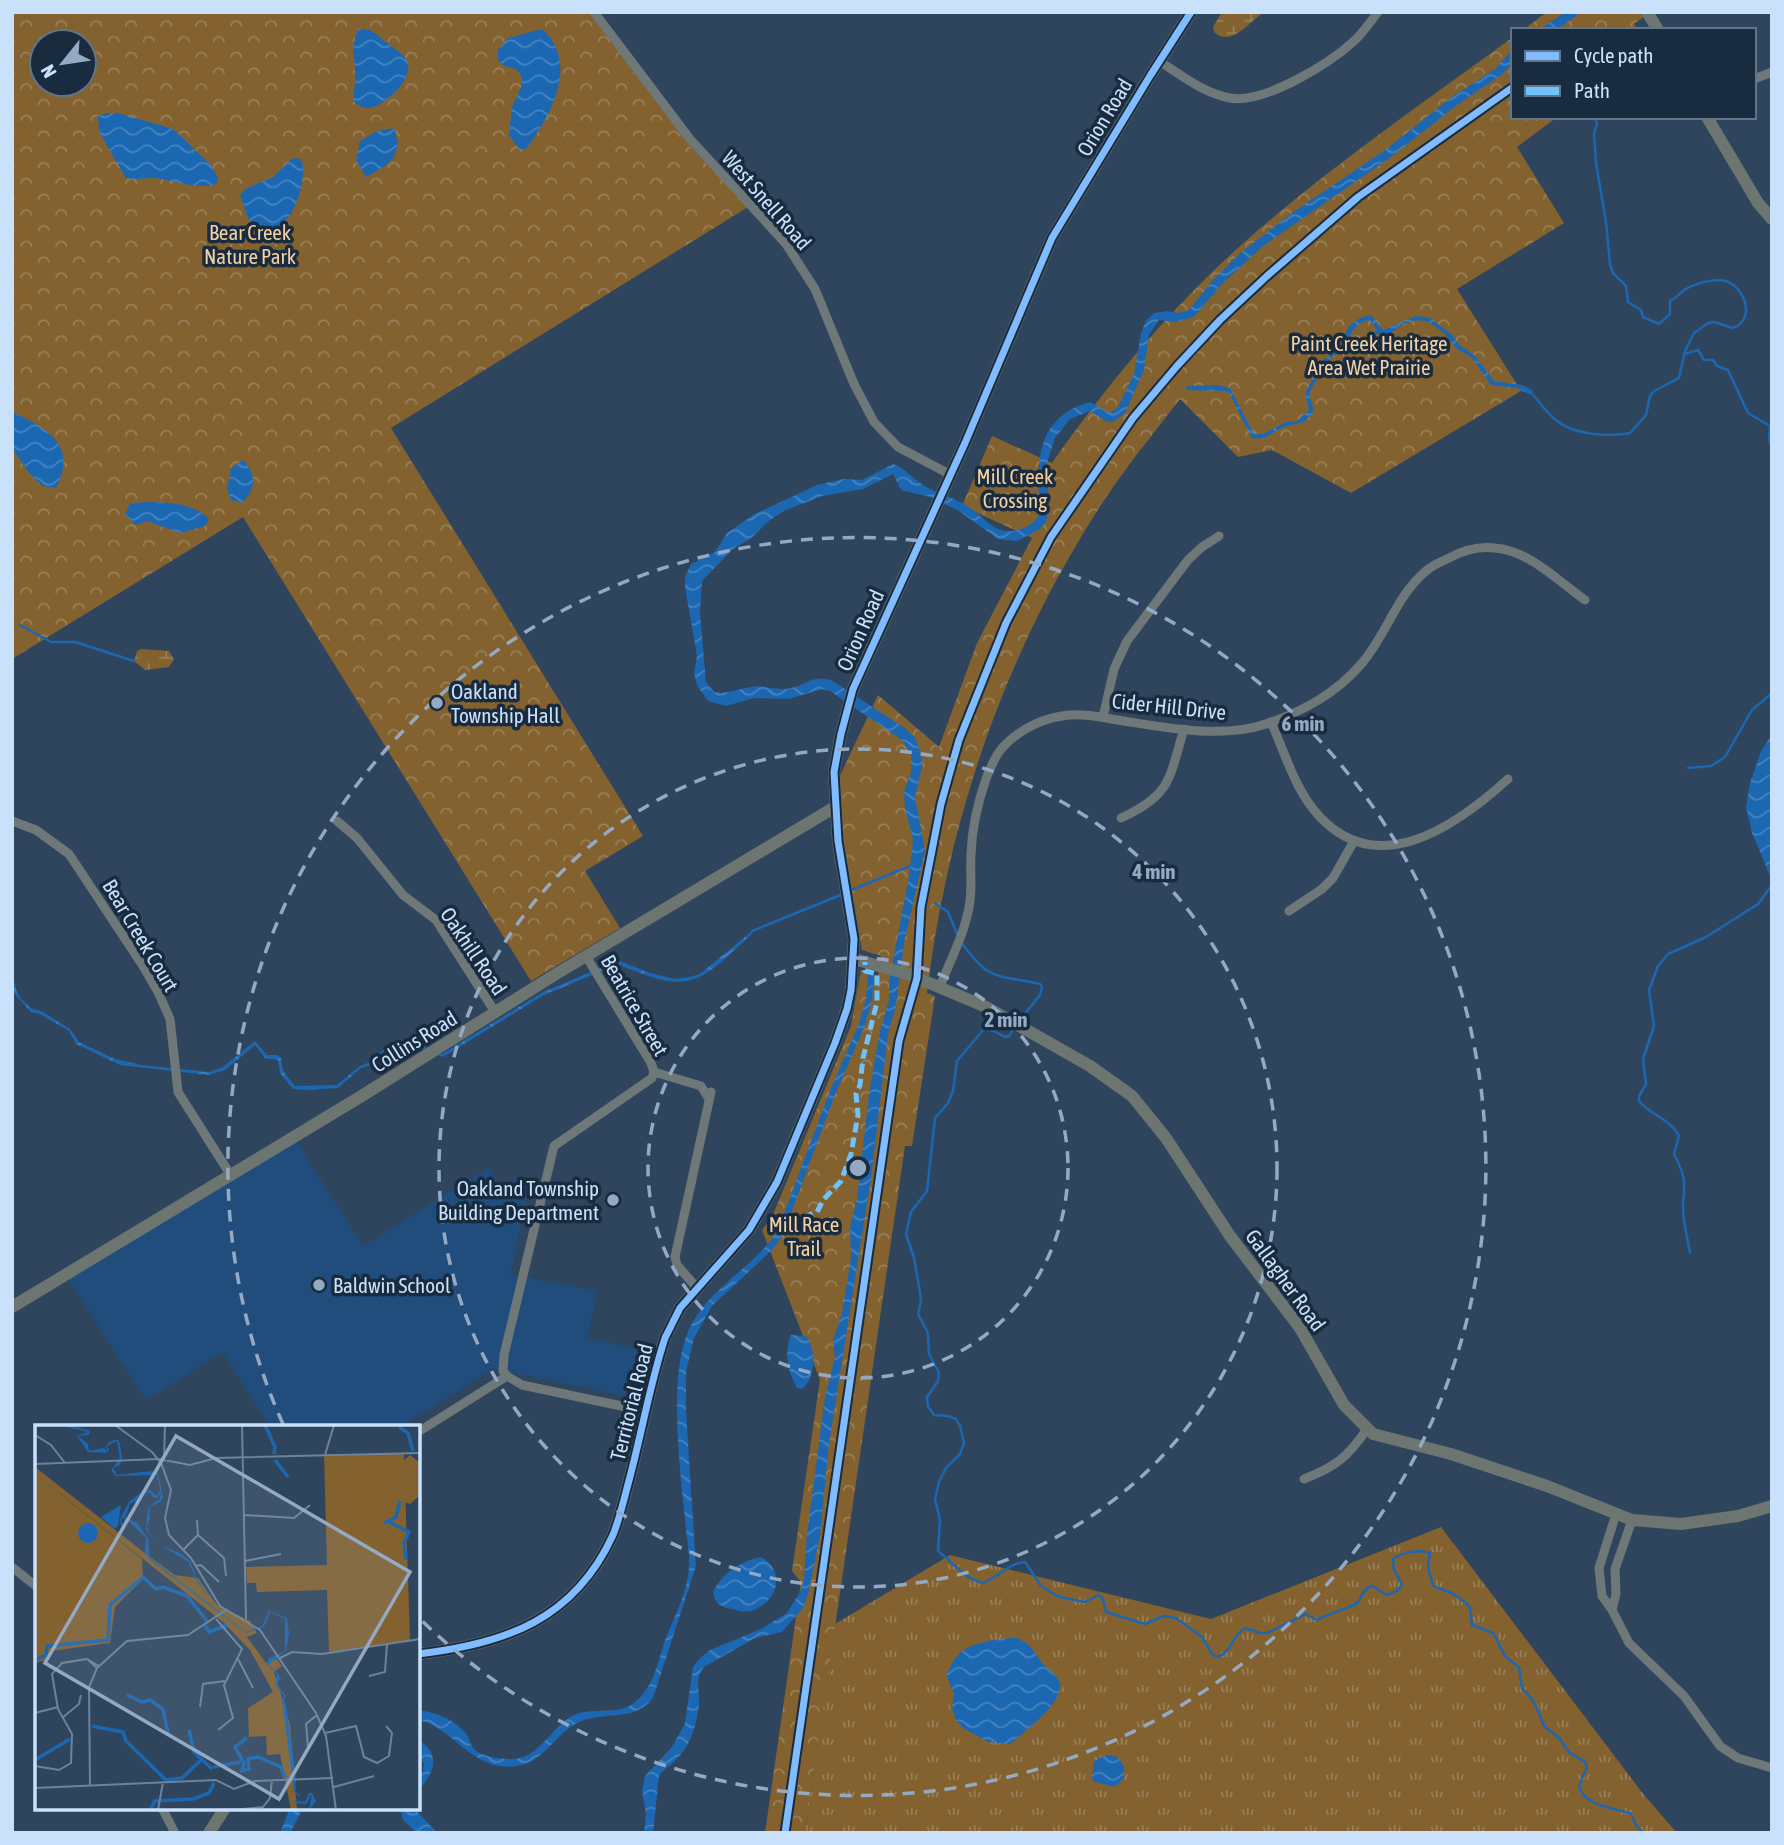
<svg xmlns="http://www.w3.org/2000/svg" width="1784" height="1845" viewBox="0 0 1784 1845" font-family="'Asap Condensed',sans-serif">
<defs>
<pattern id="grass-tufts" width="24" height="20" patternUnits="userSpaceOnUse" patternTransform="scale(1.75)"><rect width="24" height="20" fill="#836230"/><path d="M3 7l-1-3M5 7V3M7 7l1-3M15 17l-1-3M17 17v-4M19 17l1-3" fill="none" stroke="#998059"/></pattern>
<pattern id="wetland-marsh" width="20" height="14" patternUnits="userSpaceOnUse" patternTransform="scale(1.75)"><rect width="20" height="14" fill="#836230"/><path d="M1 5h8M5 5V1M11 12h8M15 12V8" fill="none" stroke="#998059"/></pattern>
<pattern id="park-crowns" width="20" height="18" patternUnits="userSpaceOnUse" patternTransform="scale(1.75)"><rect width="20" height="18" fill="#836230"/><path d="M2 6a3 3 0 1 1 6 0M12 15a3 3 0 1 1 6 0" fill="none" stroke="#998059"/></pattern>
<pattern id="water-waves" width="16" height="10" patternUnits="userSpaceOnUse" patternTransform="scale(1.75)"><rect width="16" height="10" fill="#1b67b2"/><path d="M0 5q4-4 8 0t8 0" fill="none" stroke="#4584c1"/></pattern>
</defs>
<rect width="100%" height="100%" fill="#2f455d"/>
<polygon fill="#214d7c" points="296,1140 363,1246 489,1167 502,1188 519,1177 527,1179 529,1187 511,1274 597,1291 587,1338 641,1350 631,1397 490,1368 489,1372 400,1427 270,1427 223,1352 146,1400 68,1279"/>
<polygon fill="url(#grass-tufts)" points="1441,1527 1644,1795 1677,1833 805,1833 835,1624 950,1555 1211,1619"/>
<g fill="url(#wetland-marsh)">
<path d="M1222 12H1264C1249 22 1231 48 1214 32L1213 27Z"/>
<polygon points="141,649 169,651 174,659 169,667 145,670 134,661 137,651"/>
</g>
<g fill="url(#park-crowns)" fill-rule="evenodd">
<path d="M12 12H589L691 147 748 207 391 428 643 836 585 871 620 928 531 981 243 517 12 659ZM42 42H84V84H42Z"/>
<polygon points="1547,12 1650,12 1634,24 1638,30 1523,30"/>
<path d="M1513 37V117H1557L1517 147 1564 223 1457 289 1521 391 1351 493 1272 450 1238 457 1180 399C1153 434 1125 468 1101 505 1005 653 948 819 927 993L935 996 912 1146H905L805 1833H765L801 1582 792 1571 820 1380 762 1230 772 1217 851 1026 861 970 878 976 881 956 862 950 843 838 838 780 878 695 939 747 977 643 1032 538 962 506 992 436 1052 463C1107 385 1168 311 1239 247 1325 170 1420 105 1513 37Z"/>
</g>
<g fill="url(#water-waves)" fill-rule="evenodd">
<polygon points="1566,12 1581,12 1557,30 1538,30"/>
<path d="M358 29C373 28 375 34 387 43 394 49 403 52 407 61 415 78 385 106 369 108 363 109 359 105 354 102 353 92 356 83 355 73 355 52 350 51 358 29Z"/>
<path d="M542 29C580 62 551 116 526 149H519L509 135 512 107 521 87 522 77 516 69 504 66 498 60V50L508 38Z"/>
<path d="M1513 49V63L1500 76 1457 105 1391 157 1263 246 1222 284 1194 317 1176 322 1159 320 1149 335 1144 370 1125 413 1113 422H1107L1090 411 1070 419 1055 438 1047 463 1049 513 1046 522 1040 529 1017 541 998 539 959 511 930 497 901 490 893 474 863 489 822 496 784 511 770 520 751 538 733 549 702 581 700 613 706 682 714 692C726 695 739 688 752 687 763 685 774 690 786 689 806 687 811 673 833 681L906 729 916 739 923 762 915 797 925 851 904 943 896 1006 888 1035 871 1178 829 1444 820 1535 809 1591 803 1608 782 1632 755 1638 704 1667C694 1679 700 1691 699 1705 697 1724 690 1747 675 1761 670 1766 663 1769 659 1776L653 1833H644L646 1814 642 1791 645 1776 672 1747 685 1723 693 1667 700 1658 710 1650 761 1629 787 1613 800 1592 804 1579 807 1534 825 1397 835 1357 833 1340 842 1313 851 1257 850 1227 857 1199 869 1094 880 1031 889 1000V982L909 876 913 840 905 808 904 792 911 772V755L902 740 830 691 822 689 789 699 754 698 726 706 708 701 698 687 694 674 697 656 685 587V577L691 564 715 552 727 533 755 514 817 485 843 479 862 480 893 464C904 467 911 477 920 483 933 492 950 496 964 504 988 517 995 541 1026 527 1033 523 1037 520 1040 512 1036 464 1035 417 1090 402L1110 413 1118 407 1134 374 1141 333 1146 321 1154 313 1167 311 1177 313 1189 310 1212 281 1239 254 1292 213 1385 150 1452 97 1495 69Z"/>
<path d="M107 113H118L173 129 210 164 218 178 216 184C196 190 174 180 154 178 144 178 137 180 126 178L99 132 98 116Z"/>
<path d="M394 128C404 156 389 165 366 177L356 160 360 141 377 131Z"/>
<path d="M293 158 301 159C307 173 299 202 290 215 285 223 275 228 266 232 247 228 246 211 240 195L247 188 273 177Z"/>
<path d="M1371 315 1383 330 1416 316 1430 318 1451 334 1460 345 1475 356 1494 381 1522 385 1532 390 1534 396 1516 388 1491 385 1472 358 1456 348 1444 333 1429 322 1417 320 1403 324 1391 333 1377 334 1358 349 1341 351 1333 356 1324 364 1309 394 1314 411C1301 428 1300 421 1284 427 1272 432 1266 441 1252 438L1228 391 1186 390 1187 386 1217 385 1230 388 1254 434H1263L1286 422 1297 421 1309 410 1305 394 1321 362 1341 345 1349 326 1360 318ZM1370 320 1377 330 1356 346 1345 348C1350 334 1354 323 1370 320Z"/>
<path d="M12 412C47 428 78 445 56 488L42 486 29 473 12 448Z"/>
<path d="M243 460C257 475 256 488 242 503L231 500 227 489 231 468Z"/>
<path d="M150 502C171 503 193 503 209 519L205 526 180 533 147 521 136 525 125 515 130 503Z"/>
<polygon points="1772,734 1772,878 1771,878 1752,833 1746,807 1750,783 1761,751"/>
<path d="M752 931 753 933C699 983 692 996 620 965H616L544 995 443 1057 422 1049 403 1048 385 1053 375 1064 361 1068 338 1088 307 1090 293 1089 280 1073 278 1060 265 1058 255 1045 225 1070 209 1075 120 1065 76 1044 69 1031 40 1014 31 1012 13 992 12 982 15 983 16 990 21 999 32 1009 41 1011 70 1029 79 1042 115 1059 141 1065 209 1072 223 1067 255 1041 267 1055H277L281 1058 283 1071 295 1086 337 1085 360 1066 373 1061 383 1050 402 1045 423 1046 442 1054 543 992 615 962 620 961 650 973 675 979 690 977 700 974Z"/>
<path d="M868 973 874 974 872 1001 864 1028 835 1095 783 1235 773 1249 712 1306 694 1338 686 1372V1412L696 1566 653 1698C635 1721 609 1712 584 1720 558 1729 548 1757 524 1764 476 1779 455 1727 418 1720V1710C435 1712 453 1719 465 1732 470 1738 470 1746 475 1750 483 1757 501 1759 511 1759 539 1760 551 1726 574 1715 592 1707 614 1715 631 1705 651 1692 657 1667 663 1646 672 1621 688 1593 689 1566 690 1554 687 1541 686 1529 681 1477 668 1382 687 1334 704 1291 752 1269 777 1232L829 1093 858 1026 866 1000Z"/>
<path d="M791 1335 806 1336C817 1352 816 1376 802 1389L797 1388C787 1370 784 1354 791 1335Z"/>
<path d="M761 1557C786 1571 778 1600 754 1610 746 1613 739 1611 732 1609 720 1607 715 1603 713 1592 723 1572 740 1562 761 1557Z"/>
<path d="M1017 1638C1034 1646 1033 1652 1044 1665 1049 1670 1056 1674 1059 1681 1067 1701 1023 1732 1010 1744L988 1742 963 1728 956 1720 952 1708 954 1694 946 1675C950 1668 953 1660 958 1655 970 1642 1000 1638 1017 1638Z"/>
<path d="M418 1740C442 1753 434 1775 418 1790V1777L423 1771 424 1764 418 1754Z"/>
<polygon points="1108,1755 1117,1757 1124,1766 1124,1778 1115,1787 1095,1782 1092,1778 1094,1762 1099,1758"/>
<polygon points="290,1808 303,1808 290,1833 280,1833"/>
<polygon points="400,1808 414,1808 437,1833 417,1833 403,1820"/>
</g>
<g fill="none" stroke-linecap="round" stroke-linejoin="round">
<g stroke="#1b67b2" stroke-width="2.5">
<polyline points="1685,354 1698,350 1704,360 1713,360 1717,366 1728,370 1748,413 1770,426 1769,440 1772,448"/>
<path d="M1534 396C1541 404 1547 413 1556 420 1573 435 1608 437 1630 433L1646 415 1650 396 1654 391 1679 378 1685 351 1694 333 1708 323 1714 322 1733 328C1758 319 1743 281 1720 280 1710 280 1692 284 1683 291 1678 295 1676 298 1670 301V314L1659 324 1643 317 1641 310 1628 302 1626 286 1613 273 1610 265 1606 222 1596 163 1594 134 1597 124 1595 117"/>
<polyline points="20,625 51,642 75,642 134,661"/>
<polyline points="1688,768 1711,766 1725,757 1752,710 1772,693"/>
<polyline points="849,891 910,866"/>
<polyline points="935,903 948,912 958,936"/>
<polyline points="752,931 843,894"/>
<path d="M961 942C990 983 997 974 1040 984L1042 987 1040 995 1019 1021"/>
<path d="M1015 1027 1009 1036 1005 1037 994 1031 984 1029 957 1061 953 1091 948 1103 935 1118 927 1191 911 1212 906 1234 914 1258 920 1292 921 1302 918 1314 928 1333 929 1354 939 1373 938 1381 927 1397 928 1406 934 1415 948 1416 956 1419 960 1426 964 1443 960 1454 946 1468 939 1482 935 1499 940 1520 938 1551 968 1577 982 1583C996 1579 1011 1562 1025 1562L1041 1586 1059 1597 1085 1602 1099 1595 1103 1599 1106 1612 1145 1624 1164 1616 1176 1618 1202 1637 1212 1654 1217 1657C1232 1653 1232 1635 1245 1628L1260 1633H1267L1306 1614 1317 1620C1325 1615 1353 1607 1357 1603 1361 1598 1362 1593 1367 1588L1373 1586 1386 1595C1392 1594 1400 1590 1402 1584L1394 1570 1393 1559C1403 1552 1419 1549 1430 1553L1428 1567 1433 1586 1452 1593 1466 1603 1470 1608 1472 1625 1493 1633C1505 1652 1498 1653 1519 1667L1522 1688C1536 1702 1537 1708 1544 1726L1559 1738 1569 1752 1585 1762 1587 1767 1579 1786C1585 1807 1613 1807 1631 1814L1637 1827 1644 1833"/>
<path d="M1690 1252C1687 1237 1682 1218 1683 1202 1686 1181 1684 1173 1674 1154L1679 1136C1671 1119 1650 1115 1639 1101V1096L1646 1084 1643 1059 1654 1026 1649 990 1658 966 1668 954 1706 937 1758 904 1772 885"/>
</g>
<g stroke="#6f7878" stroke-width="9">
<polyline points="594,12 690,139 786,244 815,289 854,384 874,422 898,447 951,475"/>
<path d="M1159 61C1181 75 1203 93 1230 98 1264 104 1329 64 1354 41 1363 33 1370 22 1378 12"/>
<polyline points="1754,79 1772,72"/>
<polyline points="1103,717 1114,669 1127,641 1188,560 1202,547 1219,536"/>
<path d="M1271 722C1284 751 1294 785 1313 809 1373 884 1454 828 1508 779"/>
<path d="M1121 818C1172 795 1169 778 1184 729"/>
<polyline points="12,821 36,830 69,854 143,966 158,992 170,1019 178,1092 230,1174"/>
<polyline points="337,821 357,838 403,895 436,920 495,1012"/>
<polyline points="1289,911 1322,889 1333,878 1354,841"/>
<polyline points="586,956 651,1063 654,1072"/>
<path d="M940 986C951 959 966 931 970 901 972 886 970 870 971 854 972 828 978 801 987 776 990 769 994 759 999 752 1012 734 1039 719 1062 716 1084 712 1107 719 1130 722 1173 729 1224 738 1266 724 1304 711 1337 693 1363 662 1387 633 1397 595 1426 571 1432 565 1441 562 1449 558 1462 551 1479 546 1495 548 1530 551 1558 581 1585 600"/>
<polyline points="654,1072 701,1086 709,1099"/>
<polyline points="697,1288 677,1265 675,1257 711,1092"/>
<polyline points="507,1376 503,1371 504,1355 554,1146 652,1078 654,1072"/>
<polyline points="507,1376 522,1385 645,1411"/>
<polyline points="418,1432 507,1376"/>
<path d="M1304 1479C1335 1467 1348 1457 1367 1429"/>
<polyline points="1616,1514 1599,1568 1602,1596 1612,1610 1616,1594 1615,1569 1632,1520"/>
<polyline points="12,1567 37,1587"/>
<polyline points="1612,1610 1629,1643 1684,1696 1720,1746 1738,1758 1772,1768"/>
<polyline points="162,1808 175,1833"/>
</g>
<g stroke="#6c7570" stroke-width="12">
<polyline points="1647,12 1658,30"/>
<polyline points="1707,117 1758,203 1772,219"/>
<polyline points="854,959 908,974 986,1007 1090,1066 1132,1096 1166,1138 1230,1236 1300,1328 1344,1405 1373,1434 1451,1454 1547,1486 1632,1520 1681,1524 1738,1516 1772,1506"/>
<polyline points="12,1307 360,1097 556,974 835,807"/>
<path d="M418 1654C505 1644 574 1620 613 1535 619 1520 623 1504 627 1488 641 1438 649 1387 665 1338L680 1308 749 1230 777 1182 835 1043 847 1009 851 990 854 939 838 841 834 772 841 734 853 689 965 443 1052 238 1150 76 1191 12"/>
<polyline points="209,1833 225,1808"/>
</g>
<polyline stroke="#70c2fc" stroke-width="5" stroke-dasharray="10 5" stroke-linecap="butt" points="789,1216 798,1219 817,1212 823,1200 841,1181 851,1154 858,1115 856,1094 860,1085 863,1058 877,1002 877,974 865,971 865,962"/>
<defs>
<g id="cycleway">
<path d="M418 1654C505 1644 574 1620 613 1535 619 1520 623 1504 627 1488 641 1438 649 1387 665 1338L680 1308 749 1230 777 1182 835 1043 847 1009 851 990 854 939 838 841 834 772 841 734 853 689 965 443 1052 238 1150 76 1191 12"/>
<polyline points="785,1833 899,1041 917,978 921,907 941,804 959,740 1006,623 1051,537 1133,418 1177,366 1220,320 1267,276 1358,197 1513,87"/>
</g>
</defs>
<use href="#cycleway" stroke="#192b3f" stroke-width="11"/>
<use href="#cycleway" stroke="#80bcff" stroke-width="7"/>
</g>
<g fill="none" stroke="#94aac4" stroke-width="3.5" stroke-dasharray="12 9">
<circle cx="858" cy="1168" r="210"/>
<circle cx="858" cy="1168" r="419"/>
<path d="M283 1424A629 629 0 1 1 421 1620"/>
</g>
<g fill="#94aac4" stroke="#192b3f" stroke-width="2.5">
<circle cx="437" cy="703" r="7"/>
<circle cx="613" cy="1200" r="7"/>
<circle cx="319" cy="1285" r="7"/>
</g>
<g text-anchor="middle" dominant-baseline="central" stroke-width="7" stroke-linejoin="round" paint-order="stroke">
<g font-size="21" fill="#cae1fc" stroke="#192b3f">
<text transform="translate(1104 117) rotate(-59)">Orion Road</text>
<text transform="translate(767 200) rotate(49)">West Snell Road</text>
<text transform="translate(860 630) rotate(-66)">Orion Road</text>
<text transform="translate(1169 706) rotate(6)">Cider Hill Drive</text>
<text transform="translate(141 935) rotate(59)">Bear Creek Court</text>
<text transform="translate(474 951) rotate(56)">Oakhill Road</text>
<text transform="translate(635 1005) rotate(60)">Beatrice Street</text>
<text transform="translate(414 1041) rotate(-32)">Collins Road</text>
<text transform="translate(1286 1280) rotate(54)">Gallagher Road</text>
<text transform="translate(631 1402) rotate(-76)">Territorial Road</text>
</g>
<g font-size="21" fill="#f4d1a4" stroke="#192b3f">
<text x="250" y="232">Bear Creek<tspan x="250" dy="24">Nature Park</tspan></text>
<text x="1369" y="343">Paint Creek Heritage<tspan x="1369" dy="24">Area Wet Prairie</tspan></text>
<text x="1015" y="476">Mill Creek<tspan x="1015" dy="24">Crossing</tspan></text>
<text x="804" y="1224">Mill Race<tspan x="804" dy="24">Trail</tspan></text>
</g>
<g font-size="21" fill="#cae1fc" stroke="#192b3f" text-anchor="start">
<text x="451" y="691">Oakland<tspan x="451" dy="24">Township Hall</tspan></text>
<text x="599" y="1188" text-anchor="end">Oakland Township<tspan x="599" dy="24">Building Department</tspan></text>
<text x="333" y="1285">Baldwin School</text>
</g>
</g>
<g transform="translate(35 1425)">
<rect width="385" height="385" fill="#2f455d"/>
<path d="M0 49 107 134 108 154 80 182 75 218 16 226 13 235 0 238Z" fill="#836230"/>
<path d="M375 30 384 37 385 70 375 79 370 77 367 37Z" fill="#836230"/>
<path d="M369 28 375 215 294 227 292 165 222 167 221 158H212L211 142 292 140 289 30ZM0 42 115 132 140 150 163 153 182 180 215 196 222 208 212 212 231 238 240 232 247 241 239 247 255 299 262 385H256L245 329 232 330 231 311 214 312 213 283 238 267 215 225 189 198 0 49Z" fill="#836230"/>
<path d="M24 0H35L55 6 54 10 43 11 53 19 54 26 69 23 72 27 71 22 73 18 79 15H83L85 19 87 32 85 40 78 43 82 50 117 46 123 49 128 72 125 77 114 83 115 94 112 101 113 106 125 120 146 129 155 136 162 155 188 186 161 156 154 137 125 120 111 105 113 83 125 74 126 67 122 73 118 72 115 67 106 70 101 76 95 79 90 93 86 94 88 100 90 93 102 98 113 114 115 133 211 207 227 201 234 186 252 193 254 209 251 226 233 240 243 248 245 254 241 259 251 271 249 275 252 286 261 354 260 367 265 370 260 377 265 376 270 377 274 368H277L281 376 274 385 277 369 271 379 259 378 264 371 259 367 247 275 249 271 240 260 242 249 232 240 233 234 250 226V194L235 187 229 202 211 208 115 135 110 127 111 113 93 95 90 101H86L85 94 94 77 105 68 115 65 122 71 125 64 122 50 81 51 76 45 85 33 82 16 72 21 74 26 71 28 53 27 42 11 53 7ZM86 80 83 101 80 104 66 92ZM43 108a10 10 0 1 1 20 0a10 10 0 1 1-20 0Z" fill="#1b67b2"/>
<path fill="none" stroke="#1b67b2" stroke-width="3.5" d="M230 0 240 22 239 29M364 2 373 8 378 26M240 35 253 52M354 97 374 107 369 118 371 135M349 98 361 92 365 76M170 200 174 207 192 200M0 235 11 230 12 221 73 215 75 180 108 152 121 164 128 162 152 171 172 196M92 270 107 277 115 275 128 284 133 308M57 301 88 307 91 316 131 355 147 353 166 335M154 305 159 327 177 344M212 313 200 322 209 338 207 346 214 344 213 334 223 332 246 342 250 353M0 335 35 314M178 342 206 337M115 385 120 376 158 374 174 368 179 358"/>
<path fill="none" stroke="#6d839d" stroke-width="2" d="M80 0 117 27M207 0 211 194M0 10 16 20 30 38M117 27 126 38 136 65 130 93 134 110 156 133 185 181 225 205 281 288 291 311 301 385M290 30 299 0M129 35 130 0M0 39 124 34 155 40 181 33 385 28M209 90 259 93 275 80M163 110 189 133 191 151M148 125 163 110 162 95M210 136 246 129M160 141 166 140 184 157M181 194 207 224 189 260 198 293 183 305M245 233 257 227 287 229 385 214M203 234 218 263M62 243 52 234 64 241M334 251 350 247 352 219M165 282 168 259 190 256M0 288 23 282M27 293 44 279 46 270M290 308 321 301 329 332 342 338 354 331 357 308 351 301M273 322 271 299 282 290M0 341 24 345 36 338 37 309 23 284 17 249 27 238 52 234M55 360 54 262 62 243 92 216 153 210 191 185M299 362 339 351M0 363 181 355 199 364 220 356 298 353M123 385 128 357M196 385 228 382 235 373 237 355"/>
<path fill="#94aac4" fill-opacity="0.15" stroke="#94aac4" stroke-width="3.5" d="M141 11 375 147 244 374 10 238Z"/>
<rect width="385" height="385" fill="none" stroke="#cae1fc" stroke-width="3.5"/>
</g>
<circle cx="858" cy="1168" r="10" fill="#94aac4" stroke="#192b3f" stroke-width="3.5"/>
<g font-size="21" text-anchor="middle" font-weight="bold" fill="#94aac4" stroke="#192b3f" stroke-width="7" stroke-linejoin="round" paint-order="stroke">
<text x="1303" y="731">6 min</text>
<text x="1154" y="879">4 min</text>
<text x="1006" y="1027">2 min</text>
</g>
<rect width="1784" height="1845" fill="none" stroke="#cae1fc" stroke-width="28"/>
<rect x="1511" y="28" width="245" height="91" fill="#192b3f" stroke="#60748b" stroke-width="2"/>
<rect x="1525" y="51" width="35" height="10" fill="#80bcff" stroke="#60748b" stroke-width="2"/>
<text x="1574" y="63" font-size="21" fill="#cae1fc">Cycle path</text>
<rect x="1525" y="86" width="35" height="10" fill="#70c2fc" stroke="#60748b" stroke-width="2"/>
<text x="1574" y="98" font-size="21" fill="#cae1fc">Path</text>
<g transform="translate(63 63) rotate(240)"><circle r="33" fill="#192b3f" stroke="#60748b" stroke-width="2"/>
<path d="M0-5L12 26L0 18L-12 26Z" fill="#94aac4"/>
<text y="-10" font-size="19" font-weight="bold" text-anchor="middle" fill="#cae1fc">N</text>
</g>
</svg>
